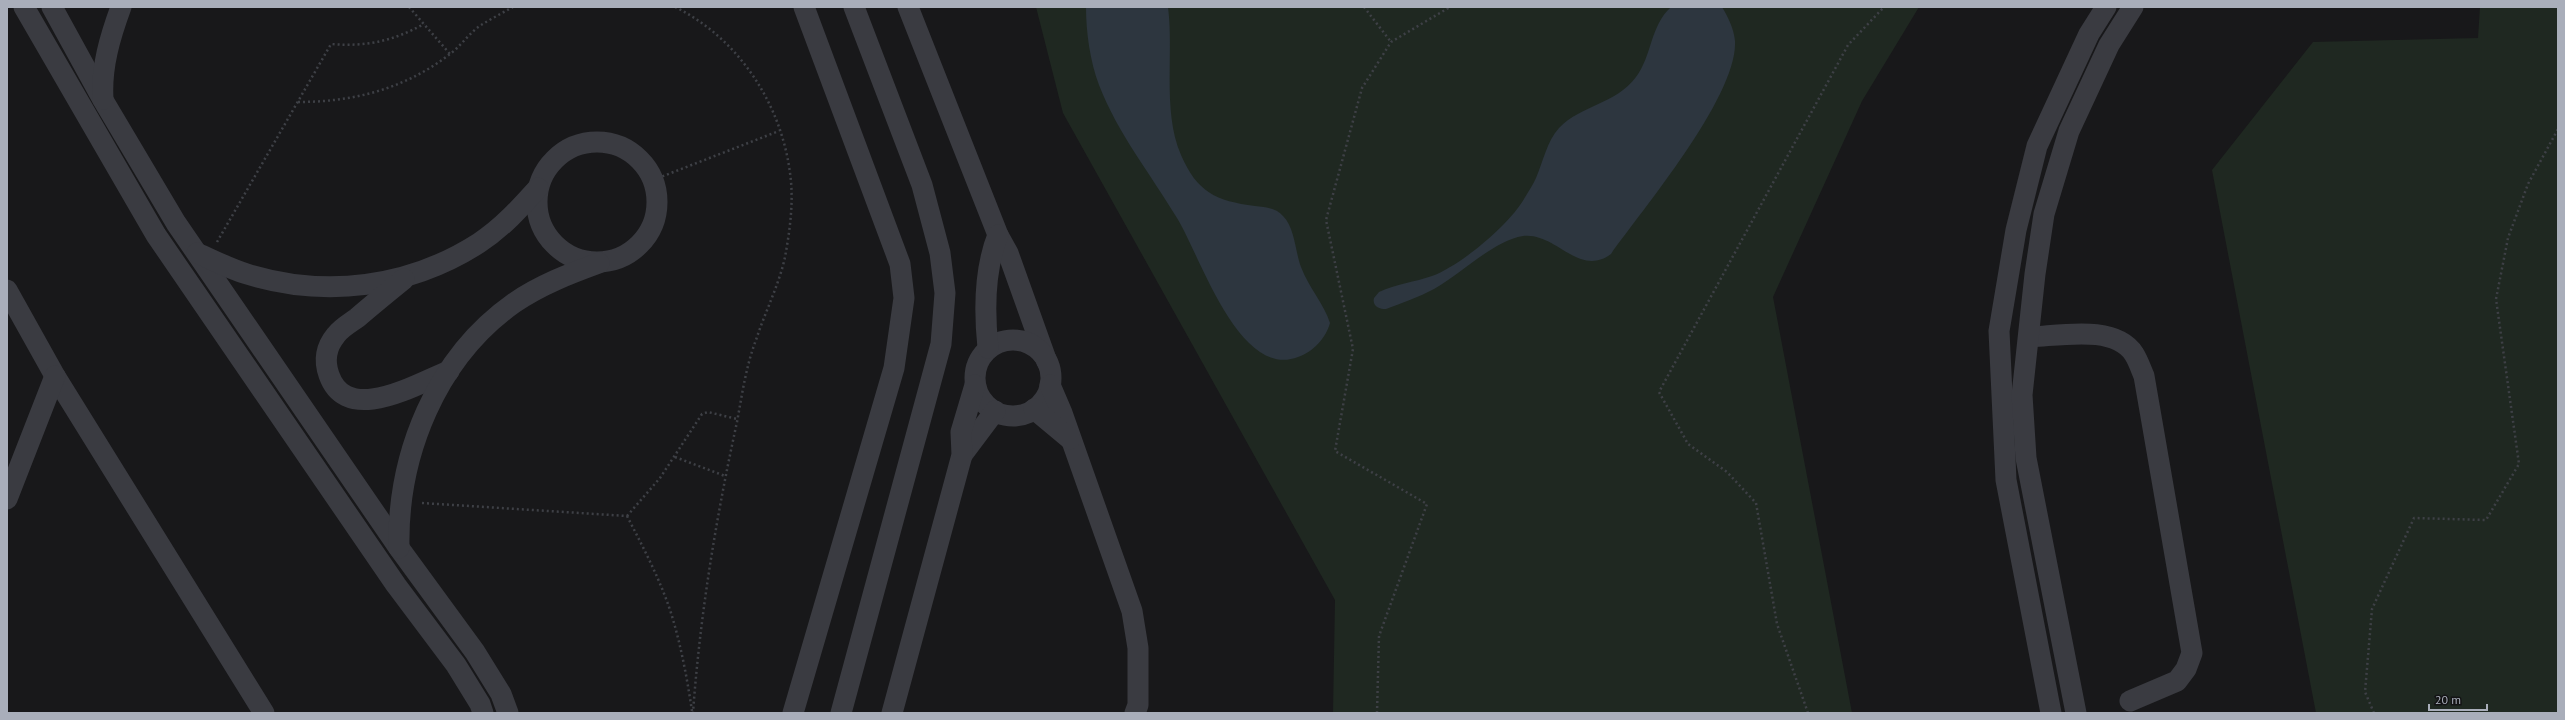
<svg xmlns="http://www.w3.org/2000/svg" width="2565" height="720" viewBox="0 0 2565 720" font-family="'PT Sans',sans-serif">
<rect width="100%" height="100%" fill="#18181a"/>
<g fill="#1f2821">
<polygon points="1036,7 1919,7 1862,101 1773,297 1852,713 1333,713 1335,600 1063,113"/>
<polygon points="2480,7 2558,7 2558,713 2316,713 2212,170 2313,42 2478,38"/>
</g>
<g fill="#2d363f">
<path d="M1086 7H1168C1174 54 1162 111 1181 155 1197 192 1216 201 1255 206 1265 207 1276 208 1283 216 1295 228 1295 251 1301 267 1309 288 1324 304 1330 323 1326 338 1313 352 1298 357 1239 380 1200 255 1177 218 1150 173 1118 134 1099 85 1090 61 1086 32 1086 7Z"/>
<path d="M1671 7H1722C1728 17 1734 29 1735 41 1738 96 1643 209 1611 254 1579 278 1556 232 1523 236 1493 241 1461 274 1434 289 1419 297 1402 303 1386 309 1379 309 1372 306 1374 298L1379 292C1396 284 1415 282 1432 276 1460 266 1509 225 1524 199 1528 192 1533 185 1536 178 1543 162 1547 141 1559 128 1581 105 1616 104 1636 77 1652 56 1650 26 1671 7Z"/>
</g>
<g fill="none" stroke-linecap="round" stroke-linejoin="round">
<g stroke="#3e4046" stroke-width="2.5" stroke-dasharray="2 3" stroke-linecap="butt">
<polyline points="409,7 450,54"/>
<path d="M675 7C738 38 781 103 790 173 794 200 790 230 785 257 779 285 765 312 756 340 746 366 742 395 737 422 716 518 700 615 693 713"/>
<polyline points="1364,7 1391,42"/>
<path d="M298 102C353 102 405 89 450 54 461 46 469 33 481 25 491 19 502 13 513 7"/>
<polyline points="653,180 779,131"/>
<path d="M217 242 331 44C366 47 393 41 424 24"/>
<polyline points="675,457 725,476"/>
<polyline points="422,503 627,516"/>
<path d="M627 516C643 547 660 579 671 613 681 645 687 678 692 711"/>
<polyline points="627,516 660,478 702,414 708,412 737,419"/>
<polyline points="1377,713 1379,636 1427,504 1335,451 1353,349 1326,220 1362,88 1391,42 1450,7"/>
<polyline points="1808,713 1777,624 1756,503 1727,472 1688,444 1659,392 1848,45 1884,7"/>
<polyline points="2374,713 2365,692 2372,609 2414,518 2486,520 2519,464 2496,299 2508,238 2528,184 2558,129"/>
</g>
<g stroke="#3a3b41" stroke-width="21">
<polyline points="24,7 156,235 396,585 456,665 480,704 483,713"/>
<polyline points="52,7 103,100 176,223 399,548 475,652 501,694 508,713"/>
<polyline points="908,7 998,235 1008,253 1047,362"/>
<path d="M103 99C101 67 110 37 121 7"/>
<circle cx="597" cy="202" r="60"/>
<path d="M197 253C213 260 230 269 247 274 325 298 409 288 479 243 502 228 520 208 538 188"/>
<path d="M404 279C388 292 372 305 357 318 350 323 341 328 336 335 326 347 324 361 329 375 347 426 416 384 449 371"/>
<polyline points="7,290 55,376 264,713"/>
<path d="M2029 337C2059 336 2115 324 2134 354 2138 360 2141 369 2144 376L2192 653 2186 669 2177 681 2130 701"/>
<circle cx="1013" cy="378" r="38"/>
<path d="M988 348C984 310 984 270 998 235"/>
<polyline points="1050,385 1062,413 1132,611 1138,648 1138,705 1135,713"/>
<polyline points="1034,409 1070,439"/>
<polyline points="962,455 995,411"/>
<polyline points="7,499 55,376"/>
<path d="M399 548C397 455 436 358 514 303 540 285 569 274 599 263"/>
<polyline points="793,713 894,368 904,298 900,264 804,7"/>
<polyline points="841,713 941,344 945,293 940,253 922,185 854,7"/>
<polyline points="892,713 962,455 961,432 975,385"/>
<polyline points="2051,713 2006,480 1999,331 2016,230 2037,146 2089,34 2106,7"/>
<polyline points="2076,713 2026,458 2022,395 2035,274 2044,214 2069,131 2109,45 2133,7"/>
</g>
</g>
<rect width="2565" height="720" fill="none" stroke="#a9aeba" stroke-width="16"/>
<path d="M2429 704v6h58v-6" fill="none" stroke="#a9aeba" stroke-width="2"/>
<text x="2435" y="704" font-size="12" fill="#a9aeba" stroke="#131315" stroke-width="3" paint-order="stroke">20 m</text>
</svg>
